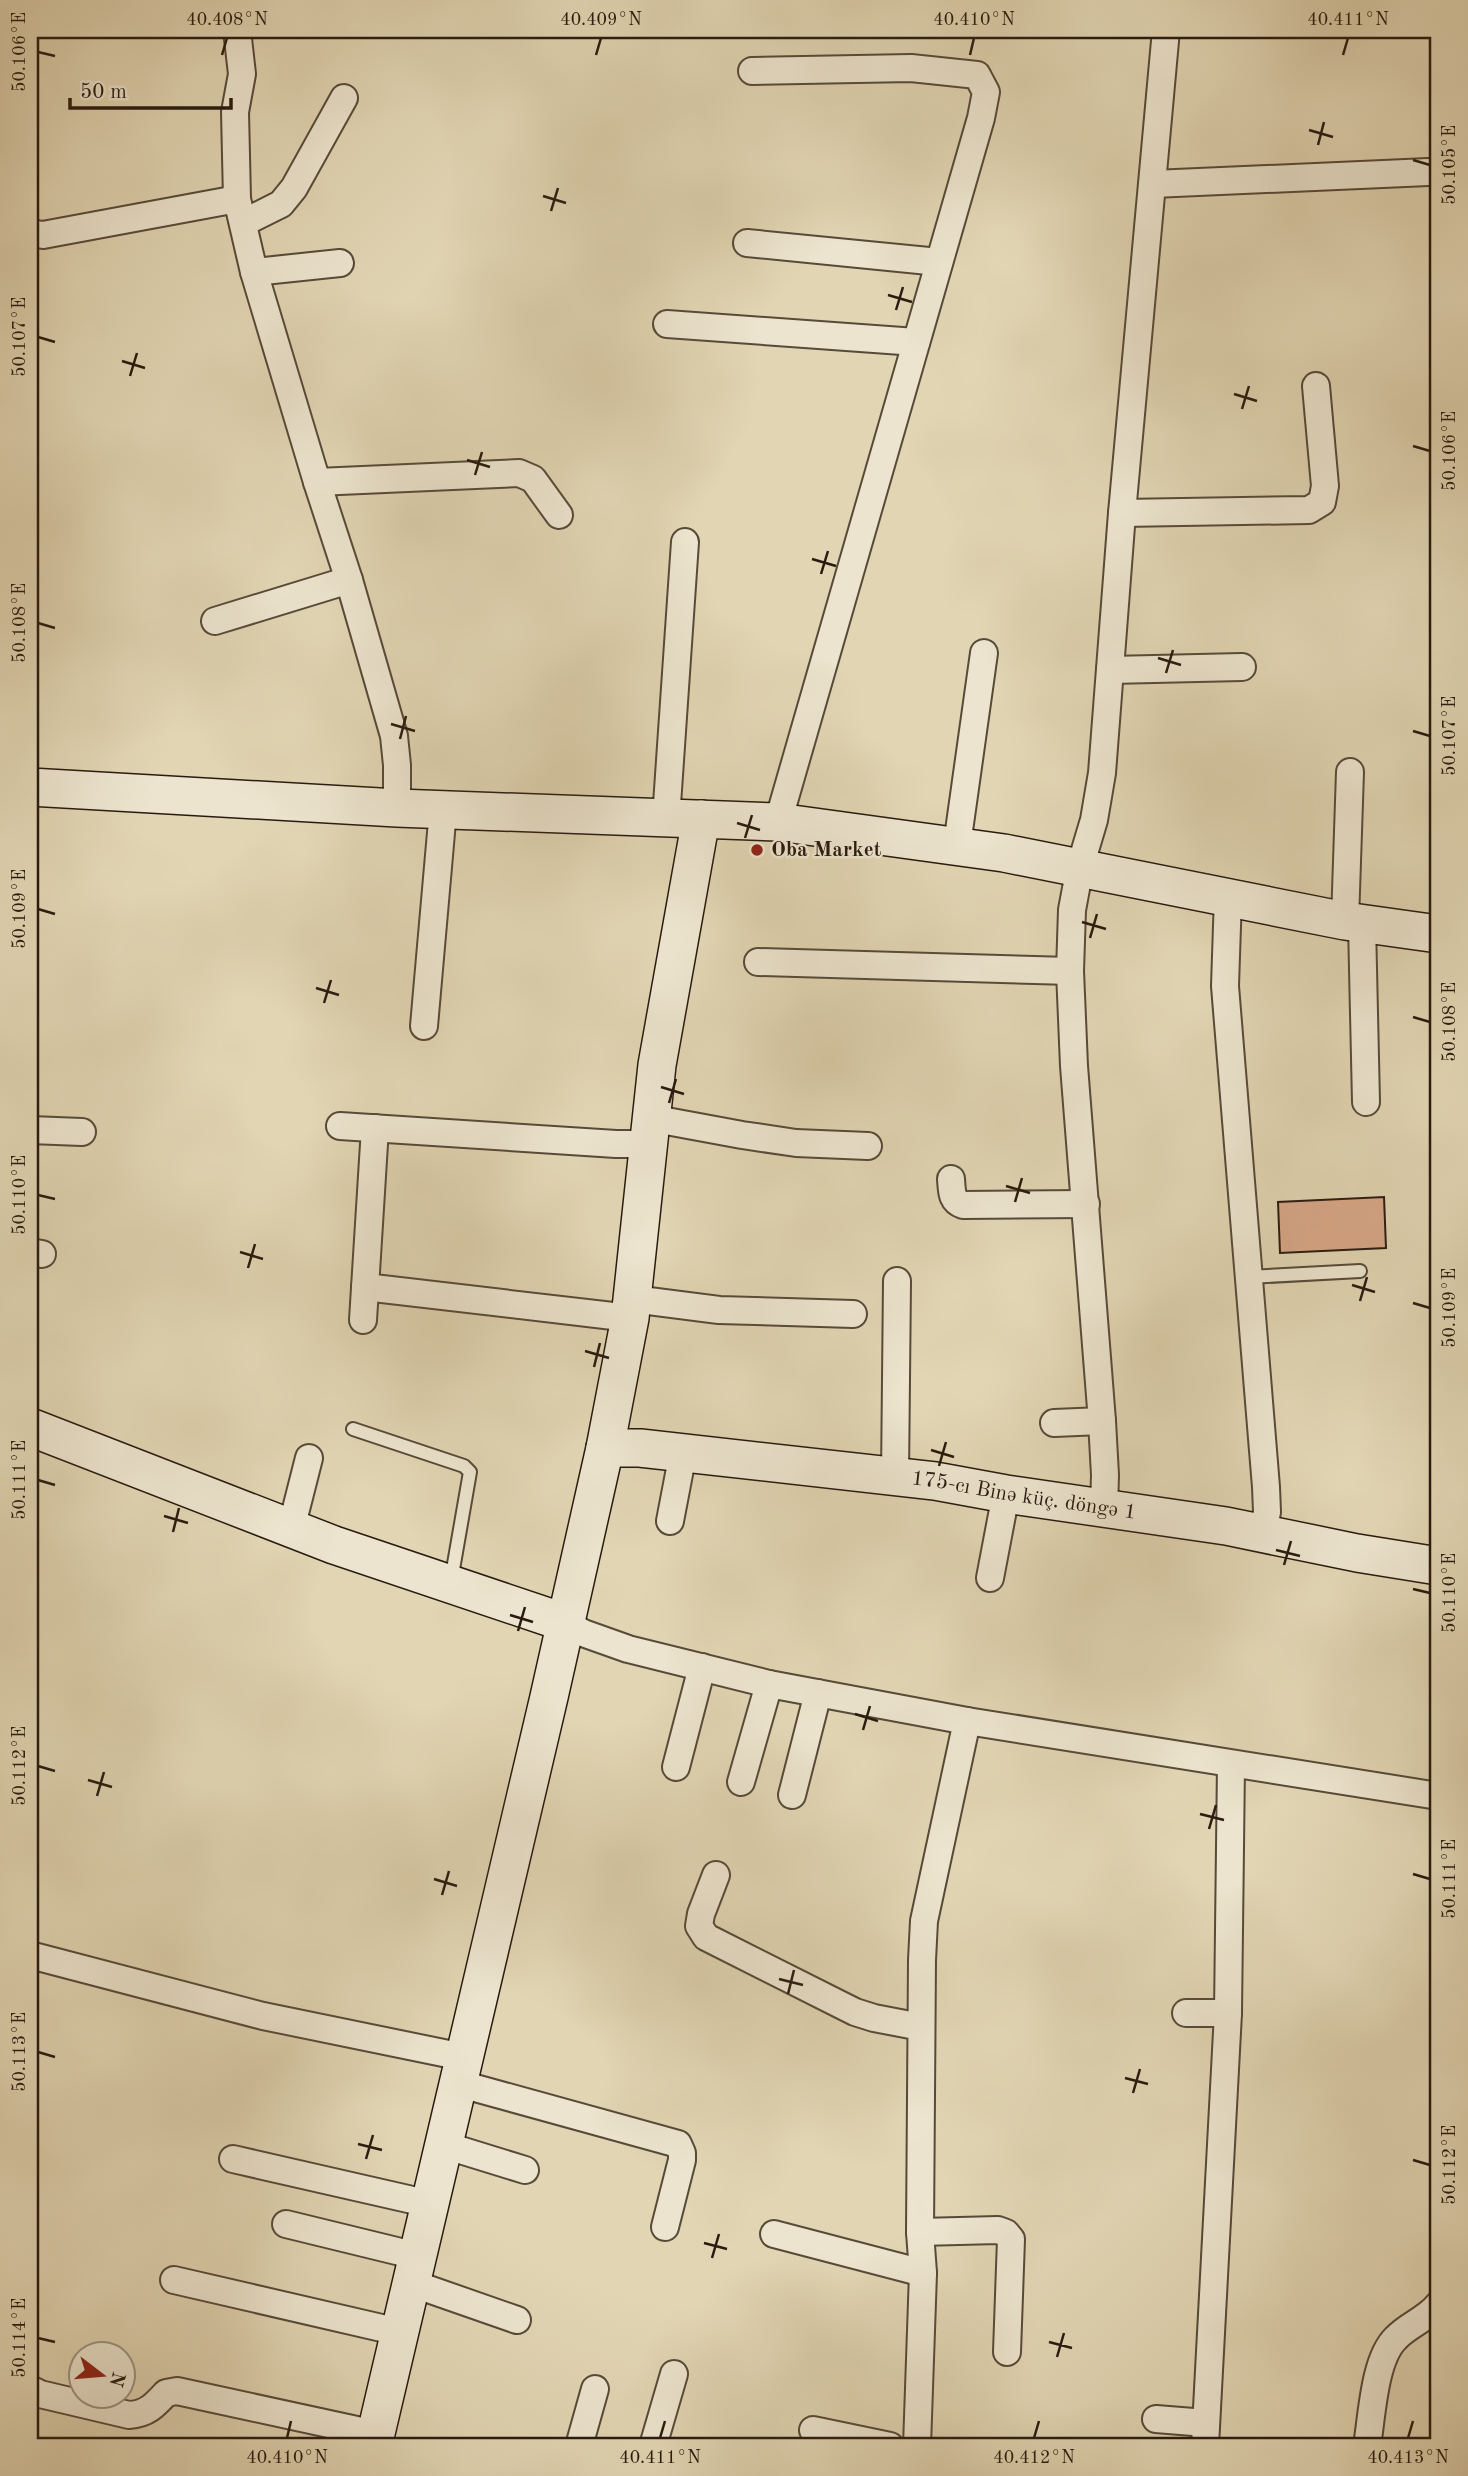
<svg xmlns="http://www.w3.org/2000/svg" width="1468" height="2476" viewBox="0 0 1468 2476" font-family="'Old Standard TT',serif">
<rect width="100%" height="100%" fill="#e1d5b3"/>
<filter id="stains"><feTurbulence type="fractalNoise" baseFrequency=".00286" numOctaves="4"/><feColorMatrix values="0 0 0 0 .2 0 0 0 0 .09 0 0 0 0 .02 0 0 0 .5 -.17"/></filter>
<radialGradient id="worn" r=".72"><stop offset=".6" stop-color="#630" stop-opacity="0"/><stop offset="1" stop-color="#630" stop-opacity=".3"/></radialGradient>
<polygon fill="#d8a788" stroke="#291b10" stroke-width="2" points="1384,1197 1386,1248 1280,1253 1278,1202"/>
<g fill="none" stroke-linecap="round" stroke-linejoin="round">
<defs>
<g id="lane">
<polyline points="1249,1277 1360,1271"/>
<polyline points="353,1429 464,1466 470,1472 451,1581"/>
</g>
<g id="street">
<polyline points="237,30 242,74 235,112 237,199 254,272 317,482 349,580 394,736 397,765 397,808"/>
<polyline points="752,71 911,68 977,75 986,92 981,118 778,822"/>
<polyline points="1153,184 1428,172"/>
<polyline points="243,223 281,204 294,188 344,98"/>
<polyline points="30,233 43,235 237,199"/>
<polyline points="747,243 939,262"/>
<polyline points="254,272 340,263"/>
<polyline points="667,324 916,342"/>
<polyline points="317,482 519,473 533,479 559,515"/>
<polyline points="1122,513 1309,510 1322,502 1325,486 1316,386"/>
<polyline points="215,621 349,580"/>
<polyline points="1110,670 1242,667"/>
<polyline points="666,819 685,542"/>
<polyline points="957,845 984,653"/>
<polyline points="1228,896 1225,986 1266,1487 1267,1512 1263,1533"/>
<polyline points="1345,921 1350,772"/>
<polyline points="1362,924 1366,1102"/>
<polyline points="758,962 1070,971"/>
<polyline points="424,1026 443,810"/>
<polyline points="650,1118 742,1135 796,1143 868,1146"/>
<polyline points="340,1126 616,1144 648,1144"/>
<polyline points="30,1130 82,1132"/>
<path d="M951 1179C952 1191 951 1201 963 1205L1086 1204"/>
<polyline points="30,1252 42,1254"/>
<polyline points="365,1287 630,1318"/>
<polyline points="633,1299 719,1310 853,1314"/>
<polyline points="363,1320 375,1128"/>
<polyline points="1054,1423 1102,1421"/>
<polyline points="895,1476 897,1281"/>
<polyline points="1104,1509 1105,1475 1102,1421 1074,1066 1070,971 1072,910 1080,867 1094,820 1102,773 1122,513 1166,30"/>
<polyline points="670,1521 683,1453"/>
<polyline points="291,1529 309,1458"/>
<polyline points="990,1578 1006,1494"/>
<polyline points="566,1623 583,1633 628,1649 769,1684 967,1721 1438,1796"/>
<polyline points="676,1767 702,1667"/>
<polyline points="741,1782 769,1684"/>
<polyline points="792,1795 818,1693"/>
<polyline points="716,1875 701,1914 699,1926 706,1937 855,2012 874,2018 921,2027"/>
<polyline points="30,1955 263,2016 463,2057"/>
<polyline points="1186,2013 1228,2013"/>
<polyline points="457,2083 678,2144 682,2153 682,2160 665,2227"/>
<polyline points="444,2145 525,2170"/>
<polyline points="233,2159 430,2204"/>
<polyline points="286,2224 417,2256"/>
<polyline points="920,2232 998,2230 1006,2233 1011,2239 1007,2352"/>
<polyline points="774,2234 923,2273"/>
<polyline points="174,2280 399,2332"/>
<polyline points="411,2283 517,2320"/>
<path d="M30 2389 40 2394 129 2415C147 2414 155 2405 166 2393L177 2391 375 2434"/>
<polyline points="1156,2419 1206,2423"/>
<polyline points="813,2430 890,2446"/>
<polyline points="579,2446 595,2389"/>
<polyline points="653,2446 674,2374"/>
<polyline points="917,2446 923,2273 920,2232 922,1960 924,1921 967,1721"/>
<polyline points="1205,2446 1228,2013 1231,1764"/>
<path d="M1367 2446C1372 2416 1374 2359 1396 2338 1408 2325 1427 2319 1438 2305"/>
</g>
<g id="secondary">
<polyline points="30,787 397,808 778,822 1004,853 1345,921 1438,934"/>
<polyline points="30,1427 334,1545 566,1623"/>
<path id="s1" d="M605 1448H640L935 1481 1006 1494 1226 1526 1357 1553 1438 1566"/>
<polyline points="373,2446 549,1697 605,1448 630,1318 657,1065 701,819"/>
</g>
</defs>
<use href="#lane" stroke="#574a39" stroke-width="16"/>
<use href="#street" stroke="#574a39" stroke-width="30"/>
<use href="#secondary" stroke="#291b10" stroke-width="40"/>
<use href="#lane" stroke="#ece4ce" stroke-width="12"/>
<use href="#street" stroke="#ece4ce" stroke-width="26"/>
<use href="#secondary" stroke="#ece4ce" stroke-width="37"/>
</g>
<path fill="none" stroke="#291b10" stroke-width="2.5" d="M38 52 55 56M222 55 227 38M596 55 601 38M970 55 974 38M1343 55 1348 38M1309 130 1333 137M1318 145 1324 122M1413 160 1430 165M543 196 566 203M551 211 558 188M888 295 912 302M896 310 903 287M38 337 55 342M122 361 145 368M130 376 137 353M1234 394 1257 401M1242 409 1249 386M1413 446 1430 451M467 460 490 467M475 475 482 452M812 559 836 566M821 574 828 551M38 623 55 628M1158 658 1181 665M1166 673 1173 650M391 724 415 731M1413 731 1430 736M400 739 406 716M737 823 760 830M745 838 752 815M38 909 55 914M1082 922 1106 929M1090 938 1097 914M316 988 339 995M324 1003 331 980M1413 1017 1430 1022M661 1087 684 1094M669 1103 676 1079M1006 1186 1030 1193M38 1195 55 1199M1015 1202 1022 1178M240 1252 263 1259M248 1268 255 1244M1352 1285 1375 1292M1360 1301 1367 1277M1413 1303 1430 1308M585 1351 609 1358M594 1367 600 1343M931 1450 954 1457M939 1466 946 1442M38 1480 55 1485M164 1516 188 1523M173 1532 179 1508M1276 1550 1300 1556M1284 1565 1291 1541M1413 1589 1430 1593M510 1615 533 1622M518 1631 525 1607M855 1714 878 1721M863 1730 870 1706M38 1766 55 1771M88 1780 112 1787M97 1796 104 1772M1200 1814 1224 1820M1209 1829 1216 1805M1413 1874 1430 1879M434 1879 457 1886M442 1895 449 1871M779 1979 803 1985M788 1994 794 1970M38 2052 55 2057M1125 2078 1148 2084M1133 2093 1140 2069M358 2144 382 2150M366 2159 373 2135M1413 2160 1430 2165M704 2243 727 2249M712 2258 719 2234M38 2338 55 2342M1049 2342 1072 2348M1057 2357 1064 2333M287 2438 291 2421M660 2438 665 2421M1034 2438 1039 2421M1408 2438 1413 2421"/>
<circle fill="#8f2418" stroke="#ece4ce" stroke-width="2.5" cx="757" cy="850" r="7"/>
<g text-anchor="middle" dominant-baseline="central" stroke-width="5" stroke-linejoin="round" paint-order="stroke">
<g font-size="21" font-weight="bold" fill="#291b10" stroke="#ece4ce" text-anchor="start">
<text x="771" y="850">Oba Market</text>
</g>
<g font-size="21" fill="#291b10" stroke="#ece4ce">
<text stroke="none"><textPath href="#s1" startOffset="422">175-cı Binə küç. döngə 1</textPath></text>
</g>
</g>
<rect width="1468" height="2476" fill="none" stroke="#e1d5b3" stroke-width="77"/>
<g transform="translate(102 2375) rotate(106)"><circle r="33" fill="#ece4ce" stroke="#9e9482" stroke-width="2"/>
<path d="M0-5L12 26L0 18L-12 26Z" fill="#8f2418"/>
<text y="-10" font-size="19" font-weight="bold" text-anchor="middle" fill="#291b10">N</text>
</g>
<path d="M70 98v10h161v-10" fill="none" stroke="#291b10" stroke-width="3.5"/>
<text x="80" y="98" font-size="21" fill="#291b10" stroke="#ece4ce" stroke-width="5" paint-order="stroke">50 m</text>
<rect x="38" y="38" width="1392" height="2400" fill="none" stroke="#291b10" stroke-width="2.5"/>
<g font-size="18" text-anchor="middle" fill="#291b10">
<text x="227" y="25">40.408°N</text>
<text x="601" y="25">40.409°N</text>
<text x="974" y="25">40.410°N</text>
<text x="1348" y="25">40.411°N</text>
<text transform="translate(19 52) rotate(-90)" y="6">50.106°E</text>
<text transform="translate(1449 165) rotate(-90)" y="6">50.105°E</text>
<text transform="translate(19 337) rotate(-90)" y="6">50.107°E</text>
<text transform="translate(1449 451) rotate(-90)" y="6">50.106°E</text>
<text transform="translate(19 623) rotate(-90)" y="6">50.108°E</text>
<text transform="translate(1449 736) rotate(-90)" y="6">50.107°E</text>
<text transform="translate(19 909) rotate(-90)" y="6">50.109°E</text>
<text transform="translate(1449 1022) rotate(-90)" y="6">50.108°E</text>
<text transform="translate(19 1195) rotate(-90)" y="6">50.110°E</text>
<text transform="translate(1449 1308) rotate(-90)" y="6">50.109°E</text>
<text transform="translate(19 1480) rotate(-90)" y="6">50.111°E</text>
<text transform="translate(1449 1593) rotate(-90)" y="6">50.110°E</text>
<text transform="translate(19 1766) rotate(-90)" y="6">50.112°E</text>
<text transform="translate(1449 1879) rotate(-90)" y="6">50.111°E</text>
<text transform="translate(19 2052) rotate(-90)" y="6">50.113°E</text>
<text transform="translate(1449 2165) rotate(-90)" y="6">50.112°E</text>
<text transform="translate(19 2338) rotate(-90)" y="6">50.114°E</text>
<text x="287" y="2463">40.410°N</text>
<text x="660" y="2463">40.411°N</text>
<text x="1034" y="2463">40.412°N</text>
<text x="1408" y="2463">40.413°N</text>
</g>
<rect width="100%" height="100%" filter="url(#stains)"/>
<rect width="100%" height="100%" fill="url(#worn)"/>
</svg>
